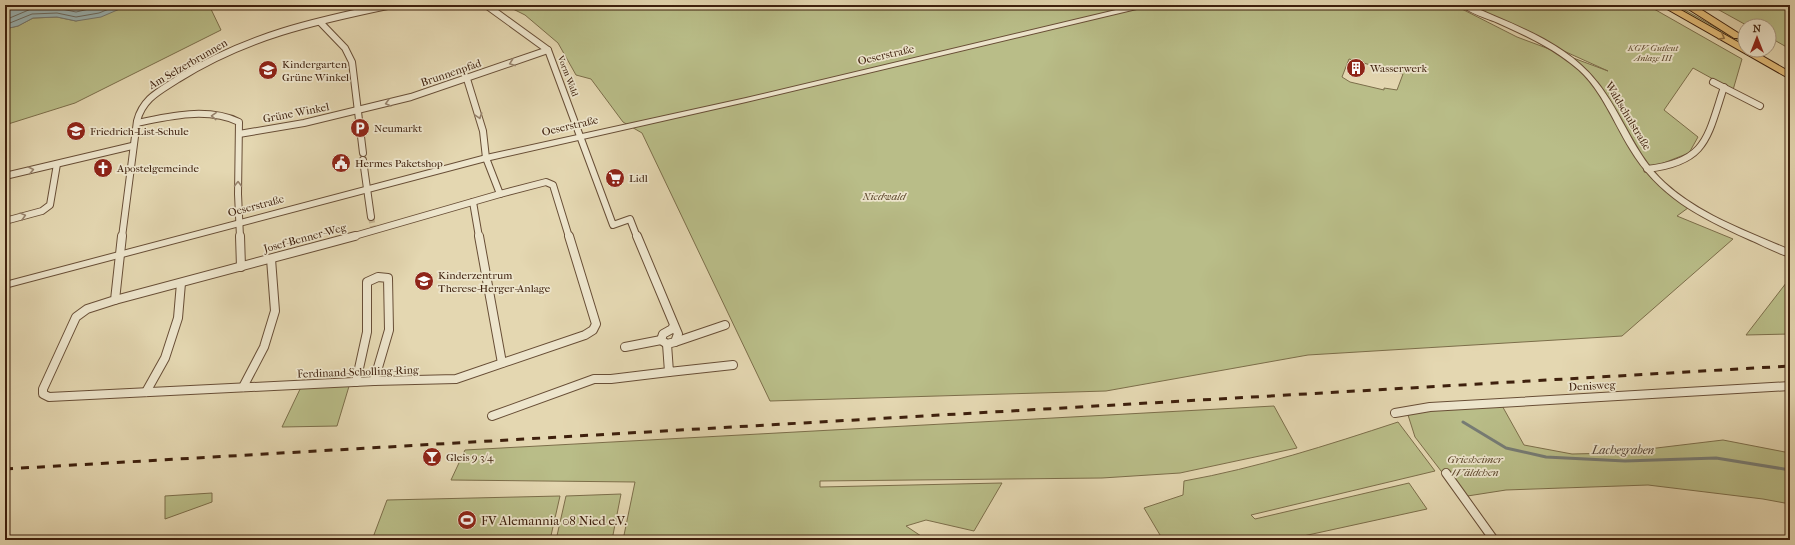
<svg xmlns="http://www.w3.org/2000/svg" width="1795" height="545" viewBox="0 0 1795 545" font-family="'IM FELL French Canon',serif">
<rect width="100%" height="100%" fill="#e4d7b1"/>
<filter id="stains"><feTurbulence type="fractalNoise" baseFrequency=".005" numOctaves="4"/><feColorMatrix values="0 0 0 0 .2 0 0 0 0 .09 0 0 0 0 .02 0 0 0 .5 -.17"/></filter>
<radialGradient id="worn" r=".72"><stop offset=".6" stop-color="#630" stop-opacity="0"/><stop offset="1" stop-color="#630" stop-opacity=".3"/></radialGradient>
<g fill="#b9bd88" stroke="#7c6e4a" fill-rule="evenodd">
<polygon points="129,5 209,5 221,30 75,103 5,125 5,29 18,26 33,18 57,17 76,21"/>
<path d="M505 5H1454L1517 37 1608 71 1462 5H1647L1742 59 1733 90 1693 68 1664 110 1698 137 1689 153 1648 169 1692 205 1677 216 1733 239 1622 336 1308 355 1106 391 770 401 642 133 623 122 591 79 576 75 558 43 525 15ZM1349 59 1403 74 1397 90 1384 88V90L1350 82 1342 77Z"/>
<polygon points="1672,5 1676,5 1745,44 1745,46"/>
<polygon points="1710,5 1790,5 1790,49 1769,37 1769,26 1748,26"/>
<polygon points="1790,278 1790,334 1746,335"/>
<polygon points="350,383 337,426 282,427 302,385"/>
<polygon points="1450,402 1500,402 1524,445 1572,454 1615,453 1723,440 1790,453 1790,504 1763,499 1648,485 1506,490 1461,497 1415,437 1408,415"/>
<polygon points="1274,406 1297,448 1180,473 1102,478 820,481 820,487 1002,483 974,531 926,520 906,526 927,540 623,540 635,482 451,480 465,450"/>
<path d="M1398 422 1435 471 1251 515 1255 519 1409 483 1427 509 1285 540H1163L1144 508 1183 495 1184 481C1257 468 1328 445 1398 422Z"/>
<polygon points="212,493 212,502 165,519 165,496"/>
<polygon points="621,494 612,540 556,540 566,496"/>
<polygon points="560,496 550,540 372,540 387,500"/>
</g>
<polygon fill="#9bb7b8" stroke="#767b74" points="129,5 101,17 76,21 57,17 33,18 18,26 5,29 5,6"/>
<g fill="none" stroke-linecap="round" stroke-linejoin="round">
<g stroke="#6c6c62" stroke-width="1">
<polyline points="5,20 31,9 57,8 76,12 106,5"/>
<polyline points="5,25 32,14 57,13 76,17 99,13 119,5"/>
</g>
<polyline stroke="#767b74" stroke-width="3" points="1463,422 1506,448 1546,457 1625,461 1716,458 1790,470"/>
<polyline stroke="#c3b290" stroke-width="6" stroke-dasharray="6 3" stroke-linecap="butt" points="371,217 373,227"/>
<defs>
<g id="minor-far1">
<polyline points="486,5 548,50 613,225 630,219 637,237"/>
<polyline points="320,22 345,48 352,62 363,153"/>
<polyline points="467,79 483,131 486,158 500,194 546,182 553,185 569,237"/>
<polyline points="1713,82 1760,106"/>
<path d="M137 123C169 116 208 107 239 122L238 194 240 237"/>
<polyline points="239,134 304,123 411,97 548,50"/>
<polyline points="363,160 371,217"/>
<path d="M1647 169C1707 162 1707 138 1724 87"/>
<polyline points="5,176 132,146"/>
<polyline points="473,202 479,237"/>
<polyline points="5,221 42,211 50,205 57,164"/>
<path d="M122 237 137 121C143 98 160 91 178 79 246 36 315 21 392 5"/>
<polyline points="351,237 500,194"/>
</g>
<g id="minor">
<polyline points="122,236 115,300 87,309 76,317 43,389 43,394 49,397 374,381 456,379 585,335 593,330 596,324 569,236"/>
<polyline points="240,236 241,267"/>
<polyline points="479,236 502,363"/>
<polyline points="637,236 678,334 675,342 667,344 661,340 663,334 672,329 674,325"/>
<polyline points="115,300 355,236"/>
<polyline points="675,342 725,325"/>
<polyline points="667,344 669,372 733,365"/>
<polyline points="625,347 661,340"/>
<polyline points="356,382 367,332 367,282 378,277 388,278 389,330 374,381"/>
<polyline points="243,387 264,347 275,311 271,259"/>
<polyline points="146,392 165,358 178,318 181,283"/>
<polyline points="1395,413 1430,407 1790,386"/>
<polyline points="492,416 594,379 611,379 669,372"/>
<polyline points="1446,473 1494,540"/>
</g>
<g id="tertiary">
<polygon points="1137,5 1148,5 1145,7 746,102 486,161 5,288 5,282 486,155 746,98"/>
<path d="M1460 5H1469C1514 25 1566 42 1597 82 1623 114 1634 155 1665 183 1700 215 1747 231 1790 250V257C1776 253 1762 245 1748 239 1699 217 1658 196 1630 149 1614 123 1602 91 1579 70 1555 49 1527 36 1498 23 1486 18 1469 13 1460 5Z"/>
</g>
<g id="motorway">
<polygon points="1660,5 1672,5 1745,46 1745,50 1752,50 1790,72 1790,79"/>
<polygon points="1682,5 1694,5 1743,36 1742,38 1734,38"/>
</g>
</defs>
<use href="#minor-far1" stroke="#684e36" stroke-width="8"/>
<use href="#minor" stroke="#684e36" stroke-width="10"/>
<use href="#tertiary" stroke="#684e36" stroke-width="2"/>
<use href="#motorway" stroke="#3e200d" stroke-width="2"/>
<use href="#minor-far1" stroke="#ede5cc" stroke-width="6"/>
<use href="#minor" stroke="#ede5cc" stroke-width="8"/>
<use href="#tertiary" fill="#ede5cc" fill-rule="evenodd"/>
<use href="#motorway" fill="#e2bc78" fill-rule="evenodd"/>
<polyline stroke="#3e200d" stroke-width="3" stroke-dasharray="8 8" stroke-linecap="butt" points="5,469 1790,366"/>
</g>
<defs><path id="oneway-chevron" d="M-2-3.5L2.5 0L-2 3.5" fill="none" stroke-width="1.6" stroke-linecap="round" stroke-linejoin="round"/></defs>
<use stroke="#906e42" href="#oneway-chevron" transform="translate(1722 37) rotate(29)"/>
<g stroke="#96826c">
<use href="#oneway-chevron" transform="translate(512 63) rotate(160)"/>
<use href="#oneway-chevron" transform="translate(388 103) rotate(165)"/>
<use href="#oneway-chevron" transform="translate(214 116) rotate(-177)"/>
<use href="#oneway-chevron" transform="translate(479 116) rotate(72)"/>
<use href="#oneway-chevron" transform="translate(31 170) rotate(-12)"/>
<use href="#oneway-chevron" transform="translate(238 184) rotate(-89)"/>
<use href="#oneway-chevron" transform="translate(23 216) rotate(-15)"/>
</g>
<defs>
<symbol id="building-disc" viewBox="-11 -11 22 22"><circle r="9.5" fill="#8f2418" stroke="#ede5cc"/><path d="M-4-6H4V6H1V3H-1V6H-4ZM-2.5-4.3h1.7v1.8h-1.7ZM.8-4.3h1.7v1.8H.8ZM-2.5-1h1.7V.8h-1.7ZM.8-1h1.7V.8H.8Z" fill="#fff"/></symbol>
<symbol id="school-disc" viewBox="-11 -11 22 22"><circle r="9.5" fill="#8f2418" stroke="#ede5cc"/><path d="M0-5L7-2L0 1L-7-2ZM-4 1L0 2.5L4 1V4Q0 6-4 4Z" fill="#fff"/></symbol>
<symbol id="parking-disc" viewBox="-11 -11 22 22"><circle r="9.5" fill="#8f2418" stroke="#ede5cc"/><path d="M-3.5-5.5H1a3.5 3.5 0 0 1 0 7H-1V5.5H-3.5ZM-1-3.4V-.6H.8a1.4 1.4 0 0 0 0-2.8Z" fill="#fff"/></symbol>
<symbol id="civic-disc" viewBox="-11 -11 22 22"><circle r="9.5" fill="#8f2418" stroke="#ede5cc"/><path d="M-.6-6.5H3V-4.5H.6V-3L4-1V1h2V6H-6V1h2V-1L-.6-3ZM-1.2 2.5V6h2.4V2.5Z" fill="#fff"/></symbol>
<symbol id="church-disc" viewBox="-11 -11 22 22"><circle r="9.5" fill="#8f2418" stroke="#ede5cc"/><path d="M-1.2-6h2.4v3.5h3.3v2.4h-3.3V6h-2.4V-.1h-3.3v-2.4h3.3Z" fill="#fff"/></symbol>
<symbol id="supermarket-disc" viewBox="-11 -11 22 22"><circle r="9.5" fill="#8f2418" stroke="#ede5cc"/><path d="M-6-5.5h2.5l.6 2H6L4.5 2H-2.5L-4.4-4H-6ZM-1.5 3.2a1.3 1.3 0 1 0 .1 0ZM3 3.2a1.3 1.3 0 1 0 .1 0Z" fill="#fff"/></symbol>
<symbol id="bar-disc" viewBox="-11 -11 22 22"><circle r="9.5" fill="#8f2418" stroke="#ede5cc"/><path d="M-6-5H6L.8 .8V4.5H3.5V6h-7V4.5H-.8V.8Z" fill="#fff"/></symbol>
<symbol id="stadium-disc" viewBox="-11 -11 22 22"><circle r="9.5" fill="#8f2418" stroke="#ede5cc"/><path d="M0-5a6.5 5 0 1 0 0 10a6.5 5 0 1 0 0-10ZM-3.5-1.8h7v3.6h-7Z" fill="#fff"/></symbol>
</defs>
<g fill-rule="evenodd">
<use href="#building-disc" x="1345" y="57" width="22" height="22"/>
<use href="#school-disc" x="257" y="59" width="22" height="22"/>
<use href="#parking-disc" x="349" y="117" width="22" height="22"/>
<use href="#school-disc" x="65" y="120" width="22" height="22"/>
<use href="#civic-disc" x="330" y="152" width="22" height="22"/>
<use href="#church-disc" x="92" y="157" width="22" height="22"/>
<use href="#supermarket-disc" x="604" y="167" width="22" height="22"/>
<use href="#school-disc" x="413" y="270" width="22" height="22"/>
<use href="#bar-disc" x="421" y="446" width="22" height="22"/>
<use href="#stadium-disc" x="456" y="509" width="22" height="22"/>
</g>
<g text-anchor="middle" dominant-baseline="central" stroke-width="3.5" stroke-linejoin="round" paint-order="stroke">
<g font-size="9" font-style="italic" fill="#5d472c" stroke="#ede5cc">
<text x="1653" y="48">KGV Gutleut<tspan x="1653" dy="10">Anlage III</tspan></text>
</g>
<g font-size="9" fill="#3e200d" stroke="#ede5cc">
<text transform="translate(568 76) rotate(69)">Vorm Wald</text>
</g>
<g font-size="11" fill="#3e200d" stroke="#ede5cc">
<text transform="translate(886 55) rotate(-13)">Oeserstraße</text>
<text transform="translate(188 64) rotate(-30)">Am Selzerbrunnen</text>
<text transform="translate(451 73) rotate(-19)">Brunnenpfad</text>
<text transform="translate(296 113) rotate(-11)">Grüne Winkel</text>
<text transform="translate(1628 116) rotate(59)">Waldschulstraße</text>
<text transform="translate(570 126) rotate(-13)">Oeserstraße</text>
<text transform="translate(256 206) rotate(-15)">Oeserstraße</text>
<text transform="translate(305 238) rotate(-15)">Josef-Benner-Weg</text>
<text transform="translate(358 372) rotate(-2)">Ferdinand-Scholling-Ring</text>
<text transform="translate(1592 386) rotate(-3)">Denisweg</text>
</g>
<g font-size="11" fill="#3e200d" stroke="#ede5cc" text-anchor="start">
<text x="282" y="64">Kindergarten<tspan x="282" dy="13">Grüne Winkel</tspan></text>
<text x="1370" y="68">Wasserwerk</text>
<text x="374" y="128">Neumarkt</text>
<text x="90" y="131">Friedrich-List-Schule</text>
<text x="355" y="163">Hermes Paketshop</text>
<text x="117" y="168">Apostelgemeinde</text>
<text x="629" y="178">Lidl</text>
<text x="438" y="275">Kinderzentrum<tspan x="438" dy="13">Therese-Herger-Anlage</tspan></text>
<text x="446" y="457">Gleis 9 3/4</text>
</g>
<g font-size="11" font-style="italic" fill="#5d472c" stroke="#ede5cc">
<text x="884" y="196">Niedwald</text>
<text x="1475" y="459">Griesheimer<tspan x="1475" dy="13">Wäldchen</tspan></text>
</g>
<g font-size="12" font-style="italic" fill="#554638" stroke="#ede5cc">
<text x="1623" y="450">Lachegraben</text>
</g>
<g font-size="13" fill="#3e200d" stroke="#ede5cc" text-anchor="start">
<text x="481" y="520">FV Alemannia 08 Nied e.V.</text>
</g>
</g>
<rect width="1795" height="545" fill="none" stroke="#e4d7b1" stroke-width="20"/>
<rect x="6" y="6" width="1783" height="533" fill="none" stroke="#3e200d" stroke-width="2"/>
<rect x="10" y="10" width="1775" height="525" fill="none" stroke="#3e200d"/>
<g transform="translate(1757 38)"><circle r="19" fill="#ede5cc" stroke="#a79680"/>
<path d="M0-3L7 15L0 10L-7 15Z" fill="#8f2418"/>
<text y="-6" font-size="11" font-weight="bold" text-anchor="middle" fill="#3e200d">N</text>
</g>
<rect width="100%" height="100%" filter="url(#stains)"/>
<rect width="100%" height="100%" fill="url(#worn)"/>
</svg>
